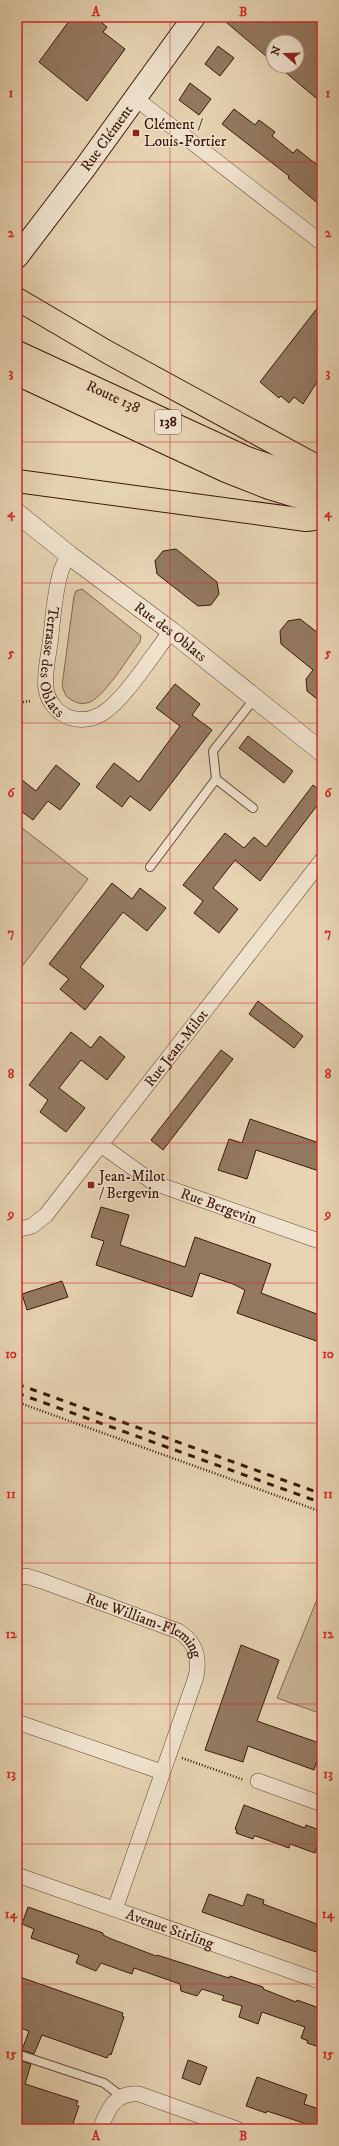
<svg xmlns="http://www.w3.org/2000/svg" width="339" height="2146" viewBox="0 0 339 2146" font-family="'IM FELL DW Pica',serif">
<rect width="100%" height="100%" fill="#e6d3b2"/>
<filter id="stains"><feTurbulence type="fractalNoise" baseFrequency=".005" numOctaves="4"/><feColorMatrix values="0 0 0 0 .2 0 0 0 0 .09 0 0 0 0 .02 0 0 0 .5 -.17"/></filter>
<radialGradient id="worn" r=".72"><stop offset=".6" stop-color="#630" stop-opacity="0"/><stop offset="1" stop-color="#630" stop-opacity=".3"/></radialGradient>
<g fill="#c9b395" stroke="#826650">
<path d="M82 589 141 636 140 642C129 656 103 700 87 703 79 705 72 701 66 696L62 686 74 596 76 591Z"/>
<polygon points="17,824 88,879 17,973"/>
<polygon points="322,1587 322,1714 277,1698"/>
</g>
<g fill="#947961" stroke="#3b180a">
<polygon points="72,17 106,17 102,23 107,27 103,32 125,49 87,101 39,62"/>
<polygon points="220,17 322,17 322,103 278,66 297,66 297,42 273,42 273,62"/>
<polygon points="218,46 234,58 220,76 205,64"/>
<polygon points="190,83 211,99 199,115 179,100"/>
<polygon points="234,109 255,125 259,120 275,132 272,136 293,153 297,149 321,168 319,171 322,173 322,207 288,178 289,176 222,124"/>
<polygon points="322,302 322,374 303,404 294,397 289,403 281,396 279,398 260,382"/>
<polygon points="176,549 217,582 219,594 211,605 198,606 157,574 155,561 163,551"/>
<polygon points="300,619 322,636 322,703 307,691 306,679 313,670 281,644 280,631 288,621"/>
<polygon points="175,684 200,704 192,715 212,730 150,811 130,796 122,807 96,787 114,763 139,782 180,726 156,708"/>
<polygon points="248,736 293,771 284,783 239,748"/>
<polygon points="56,765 80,784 60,810 48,801 33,820 17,808 17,776 36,791"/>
<polygon points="313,785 322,792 322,799 260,881 235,860 213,888 238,909 219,933 194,913 203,901 183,885 225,833 244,848 254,837 266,847"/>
<polygon points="112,883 132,899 140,888 166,908 147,931 123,912 80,967 104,986 85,1010 60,989 69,979 49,964"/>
<polygon points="258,1001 303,1036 294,1048 249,1014"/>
<polygon points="71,1032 91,1048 100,1036 125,1057 107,1080 81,1060 59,1088 85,1108 66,1132 40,1112 48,1100 29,1085"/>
<polygon points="221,1050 233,1059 163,1150 151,1140"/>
<polygon points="250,1119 322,1144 322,1172 256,1150 247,1179 218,1170 229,1139 242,1143"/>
<polygon points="101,1207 129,1215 120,1245 185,1267 195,1237 271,1264 261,1293 322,1316 322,1343 237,1313 245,1290 233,1284 200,1273 192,1297 96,1265 104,1241 91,1237"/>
<polygon points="62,1281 68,1297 27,1310 22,1294"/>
<polygon points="241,1645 279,1660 257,1721 322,1744 314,1770 248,1746 243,1762 205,1750"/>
<polygon points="244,1805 305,1828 306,1825 322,1831 322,1847 317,1846 315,1853 290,1844 289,1848 256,1836 254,1836 253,1839 236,1833 237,1830 235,1829"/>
<polygon points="209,1894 243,1906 247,1894 264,1900 263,1904 317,1924 316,1927 322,1929 322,1954 202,1912"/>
<polygon points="28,1907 103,1933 103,1935 109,1938 156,1956 157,1955 229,1978 230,1976 263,1987 263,1989 296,2002 297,2000 322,2009 322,2048 307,2043 308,2041 301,2038 305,2027 262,2012 258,2024 239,2017 242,2006 222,2000 224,1996 202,1989 197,1996 181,1991 180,1984 134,1968 132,1974 101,1963 96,1971 76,1963 79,1955 31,1938 34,1929 22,1924"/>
<polygon points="17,1976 123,2013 122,2016 124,2017 111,2055 109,2054 107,2058 42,2035 34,2054 22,2050 29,2031 17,2027"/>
<polygon points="19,2060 31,2064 25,2084 78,2101 76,2105 79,2106 71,2129 17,2129 17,2066"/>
<polygon points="188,2060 207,2067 200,2085 182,2078"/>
<polygon points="257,2077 307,2095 304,2104 322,2110 322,2129 267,2111 266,2113 246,2106"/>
</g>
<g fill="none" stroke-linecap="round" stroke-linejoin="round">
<defs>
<g id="service">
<polyline points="253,808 216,779 213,751 255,698"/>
<polyline points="150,867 216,779"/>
<polyline points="17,2054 104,2083 121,2096"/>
</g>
<g id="minor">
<polyline points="135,98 322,243"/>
<path id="s1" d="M69 555C66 560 63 565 61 571 54 594 53 620 50 644 48 658 44 675 46 689 48 702 58 714 71 718 82 721 94 719 103 713 125 699 154 653 171 631"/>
<path id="s2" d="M101 1145 154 1183 322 1242"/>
<path id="s3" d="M17 1230 32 1226 46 1215 322 860"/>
<path id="s4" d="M17 1578 26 1576 42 1581 178 1631C196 1642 200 1657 196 1677L115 1909"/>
<polyline points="17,1722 162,1772"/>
<polyline points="258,1781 322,1804"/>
<path id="s5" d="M17 1875 322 1982"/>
<path d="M100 2129C108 2109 115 2092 139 2094L237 2129"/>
</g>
<g id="tertiary">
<path id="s6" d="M17 513 69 555 171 631 322 752"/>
</g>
<g id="secondary">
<path id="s7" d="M17 257 84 169 194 17"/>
</g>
<g id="trunk">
<polyline points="17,299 109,353 322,469"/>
<path id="s8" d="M17 352 247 458 322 483"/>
<polyline points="17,374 226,471 269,488 322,504"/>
<polyline points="17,481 306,520 322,518"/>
</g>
</defs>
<use href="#service" stroke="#664734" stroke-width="10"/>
<use href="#minor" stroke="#664734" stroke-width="16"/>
<use href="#tertiary" stroke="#664734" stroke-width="20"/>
<use href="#secondary" stroke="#3b180a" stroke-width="24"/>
<use href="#trunk" stroke="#3b180a" stroke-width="24"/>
<g stroke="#3b180a" stroke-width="2.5" stroke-dasharray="1 2" stroke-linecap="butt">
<polyline points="17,703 30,701"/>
<polyline points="17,1402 322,1512"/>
<polyline points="182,1758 244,1780"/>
</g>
<use href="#service" stroke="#efe2cd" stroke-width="8"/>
<use href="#minor" stroke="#efe2cd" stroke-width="15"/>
<use href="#tertiary" stroke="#efe2cd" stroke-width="19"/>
<use href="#secondary" stroke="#efe2cd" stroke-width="22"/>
<use href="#trunk" stroke="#e6d3b2" stroke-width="22"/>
<g stroke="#3b180a" stroke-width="3" stroke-dasharray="7 7" stroke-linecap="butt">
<polyline points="17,1384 322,1494"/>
<polyline points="17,1393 322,1503"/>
</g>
</g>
<path fill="none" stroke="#d62828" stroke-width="1" stroke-opacity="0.55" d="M170 17V2129M17 162H322M17 302H322M17 442H322M17 583H322M17 723H322M17 863H322M17 1003H322M17 1143H322M17 1283H322M17 1423H322M17 1563H322M17 1704H322M17 1844H322M17 1984H322"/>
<g fill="#8f2418" stroke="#efe2cd" stroke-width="1.5">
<rect x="132" y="129" width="8" height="8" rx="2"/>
<rect x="87" y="1181" width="8" height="8" rx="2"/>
</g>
<g text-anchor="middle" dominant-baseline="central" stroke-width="3" stroke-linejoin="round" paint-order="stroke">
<rect fill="#efe2cd" stroke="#715544" stroke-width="1" x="155" y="410" width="26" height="24" rx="3"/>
<g font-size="14" font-weight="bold" fill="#3b180a">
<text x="168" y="422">138</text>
</g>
<g font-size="15" fill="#3b180a" stroke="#efe2cd" text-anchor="start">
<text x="144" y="124">Clément /<tspan x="144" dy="17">Louis-Fortier</tspan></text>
<text x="99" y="1176">Jean-Milot<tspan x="99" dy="17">/ Bergevin</tspan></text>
</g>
<g font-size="15" fill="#3b180a" stroke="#efe2cd">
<text stroke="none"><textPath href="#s7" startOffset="149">Rue Clément</textPath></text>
<text stroke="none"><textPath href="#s8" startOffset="106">Route 138</textPath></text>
<text stroke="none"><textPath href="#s6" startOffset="194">Rue des Oblats</textPath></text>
<text stroke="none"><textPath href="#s1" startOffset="111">Terrasse des Oblats</textPath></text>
<text stroke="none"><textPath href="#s3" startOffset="245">Rue Jean-Milot</textPath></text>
<text stroke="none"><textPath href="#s2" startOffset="134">Rue Bergevin</textPath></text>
<text stroke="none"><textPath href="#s4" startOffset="139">Rue William-Fleming</textPath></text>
<text stroke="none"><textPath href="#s5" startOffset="162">Avenue Stirling</textPath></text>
</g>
</g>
<rect width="339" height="2146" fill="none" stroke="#e6d3b2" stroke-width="44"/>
<g transform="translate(285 54) rotate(290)"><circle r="19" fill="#efe2cd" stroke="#a7917f"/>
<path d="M0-3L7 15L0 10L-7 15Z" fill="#8f2418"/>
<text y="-6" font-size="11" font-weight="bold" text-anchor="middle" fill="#3b180a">N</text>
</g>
<rect x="22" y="22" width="295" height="2102" fill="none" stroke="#d62828" stroke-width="1.5"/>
<g font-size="13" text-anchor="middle" font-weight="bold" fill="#d62828">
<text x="96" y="16">A</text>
<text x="243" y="16">B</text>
<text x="11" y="97">1</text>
<text x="328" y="97">1</text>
<text x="11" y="237">2</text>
<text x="328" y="237">2</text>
<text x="11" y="377">3</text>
<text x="328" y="377">3</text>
<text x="11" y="517">4</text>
<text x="328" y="517">4</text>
<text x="11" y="657">5</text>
<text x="328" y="657">5</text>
<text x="11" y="797">6</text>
<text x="328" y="797">6</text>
<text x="11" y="937">7</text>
<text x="328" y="937">7</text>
<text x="11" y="1078">8</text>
<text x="328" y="1078">8</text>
<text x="11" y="1218">9</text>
<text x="328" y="1218">9</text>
<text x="11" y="1358">10</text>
<text x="328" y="1358">10</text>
<text x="11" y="1498">11</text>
<text x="328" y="1498">11</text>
<text x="11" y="1638">12</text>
<text x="328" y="1638">12</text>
<text x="11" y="1778">13</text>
<text x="328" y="1778">13</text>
<text x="11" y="1918">14</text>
<text x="328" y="1918">14</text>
<text x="11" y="2058">15</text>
<text x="328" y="2058">15</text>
<text x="96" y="2140">A</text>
<text x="243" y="2140">B</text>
</g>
<rect width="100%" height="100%" filter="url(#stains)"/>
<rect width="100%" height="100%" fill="url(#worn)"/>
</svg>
